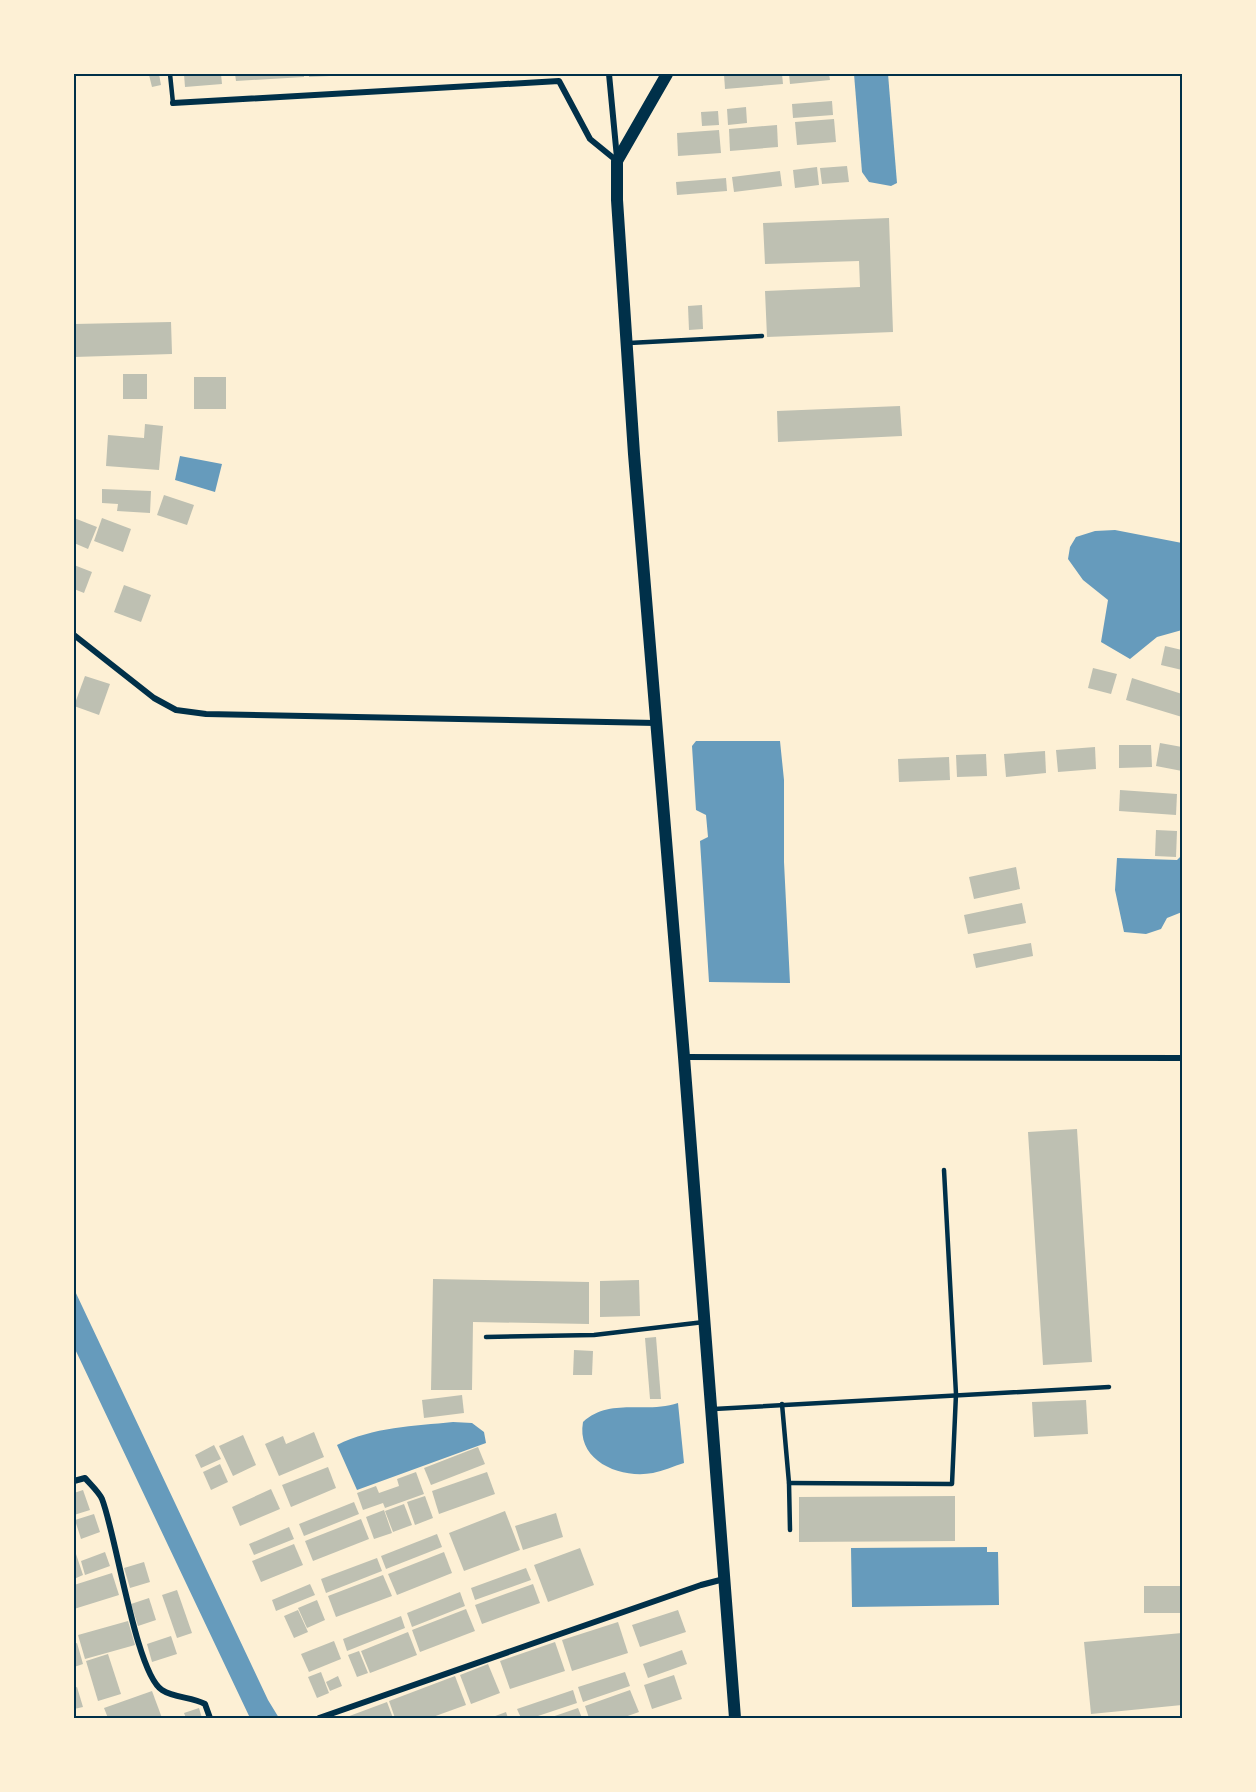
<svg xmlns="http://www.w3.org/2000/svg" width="1256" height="1792" viewBox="0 0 1256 1792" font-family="Inter,sans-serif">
<rect width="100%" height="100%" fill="#fdf0d5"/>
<g fill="#669bbc">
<polygon points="854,74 888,74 897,183 891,186 869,182 862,172"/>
<polygon points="180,456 222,464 215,492 175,480"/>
<polygon points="1115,530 1182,543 1182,630 1157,637 1130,659 1101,642 1108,600 1083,580 1068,559 1070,547 1076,537 1095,531"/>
<polygon points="696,741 780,741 784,780 784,862 790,983 709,982 700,841 708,837 706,815 696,810 692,746"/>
<polygon points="1182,855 1182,912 1167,918 1161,929 1146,934 1124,932 1115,890 1117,858 1177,860"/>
<polygon points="74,1289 268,1700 279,1718 250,1718 74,1347"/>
<path d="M678 1403 684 1463C674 1466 663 1471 653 1473 620 1479 576 1461 583 1422 610 1397 646 1414 678 1403Z"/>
<path d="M453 1422 472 1423 484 1432 486 1443 357 1490 337 1445C373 1427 414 1426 453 1422Z"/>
<polygon points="987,1547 987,1552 998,1552 999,1605 852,1607 851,1548"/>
</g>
<g fill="#bec0b2">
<polygon points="159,74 161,85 152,87 149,75"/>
<polygon points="184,74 221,74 222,84 185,87"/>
<polygon points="235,74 304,74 304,77 236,81"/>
<polygon points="309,74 329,74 330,76 309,77"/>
<polygon points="724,74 782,74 783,84 725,89"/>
<polygon points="789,74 829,74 830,80 790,84"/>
<polygon points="832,101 833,115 793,118 792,104"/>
<polygon points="746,107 747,123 728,125 727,109"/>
<polygon points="718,111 719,125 702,126 701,112"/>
<polygon points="834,119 836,142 797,145 795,122"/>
<polygon points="777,125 778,147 730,151 729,129"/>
<polygon points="719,130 721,153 678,156 677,133"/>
<polygon points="847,166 849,182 822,184 820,168"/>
<polygon points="817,167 819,185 795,188 793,170"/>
<polygon points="780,171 782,186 734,192 732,177"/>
<polygon points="726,178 727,191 677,195 676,182"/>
<polygon points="889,218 893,332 767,337 765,291 860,287 859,261 765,264 763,223"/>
<polygon points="702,305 703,329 689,330 688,306"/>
<polygon points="171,322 172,354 74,357 74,324"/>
<rect x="123" y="374" width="24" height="25"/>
<rect x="194" y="377" width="32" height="32"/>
<polygon points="900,406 902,436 778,442 777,411"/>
<polygon points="145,424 163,426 159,470 106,466 108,435 144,438"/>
<polygon points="102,489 151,491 150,513 117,511 118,504 102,503"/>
<polygon points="164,495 194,505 187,525 157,515"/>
<polygon points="74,518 97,527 88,549 74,543"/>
<polygon points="102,518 131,529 123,552 94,541"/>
<polygon points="74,565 92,572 84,593 74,589"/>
<polygon points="124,585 151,595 141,622 114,612"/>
<polygon points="1165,646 1182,650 1182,670 1161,665"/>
<polygon points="1093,668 1117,674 1111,694 1088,688"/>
<polygon points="85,676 110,684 99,715 74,706"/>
<polygon points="1132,678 1182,694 1182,717 1126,700"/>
<polygon points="1160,743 1182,747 1182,771 1156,766"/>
<polygon points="1119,745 1151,745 1152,767 1119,768"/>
<polygon points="1095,747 1096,769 1058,772 1056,750"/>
<polygon points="1045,751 1046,773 1006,777 1004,754"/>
<polygon points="986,754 987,776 957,777 956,755"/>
<polygon points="949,757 950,780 899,782 898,759"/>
<polygon points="1120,790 1177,794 1176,815 1119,811"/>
<polygon points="1156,830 1177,831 1176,857 1155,856"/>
<polygon points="1016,867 1020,889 974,899 969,877"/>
<polygon points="1022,903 1026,923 968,934 964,915"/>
<polygon points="1031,943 1033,956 976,968 973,954"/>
<polygon points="1077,1129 1092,1362 1043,1365 1028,1132"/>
<polygon points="433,1279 589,1282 589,1324 473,1322 472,1390 431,1390"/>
<polygon points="639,1280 640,1316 600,1317 600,1281"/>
<polygon points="656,1337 661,1399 650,1399 645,1338"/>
<polygon points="574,1350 593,1351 592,1375 573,1375"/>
<polygon points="462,1395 464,1413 424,1418 422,1400"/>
<polygon points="1086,1400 1088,1434 1034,1437 1032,1402"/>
<polygon points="314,1432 324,1457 279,1476 265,1444 283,1436 286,1444"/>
<polygon points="243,1435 256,1465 233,1476 219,1446"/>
<polygon points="214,1445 221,1459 201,1468 195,1455"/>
<polygon points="478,1447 485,1464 431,1485 424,1468"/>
<polygon points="220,1464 228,1482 211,1490 203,1472"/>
<polygon points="328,1467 336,1488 291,1507 282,1485"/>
<polygon points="416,1472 424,1494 385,1508 383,1503 363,1510 357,1493 376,1486 379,1493 399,1486 397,1479"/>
<polygon points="487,1472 495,1494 439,1514 432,1491"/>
<polygon points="271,1489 280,1509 240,1526 232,1507"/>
<polygon points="83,1490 90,1510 74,1515 74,1493"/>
<polygon points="425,1496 433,1518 415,1525 407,1502"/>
<polygon points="955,1496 955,1541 799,1542 799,1497"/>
<polygon points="354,1502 359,1514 304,1536 299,1524"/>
<polygon points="404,1504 412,1525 393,1532 385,1511"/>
<polygon points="384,1510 392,1533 374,1539 366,1517"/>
<polygon points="505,1511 520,1550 464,1571 449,1533"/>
<polygon points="556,1513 563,1537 523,1550 515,1526"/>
<polygon points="94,1514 100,1532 81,1539 75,1520"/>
<polygon points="361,1519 369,1539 313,1561 305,1541"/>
<polygon points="289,1527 294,1539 254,1555 249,1544"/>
<polygon points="437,1534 442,1547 386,1569 381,1556"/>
<polygon points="294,1544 303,1565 261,1582 252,1561"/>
<polygon points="580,1548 594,1585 548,1602 534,1565"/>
<polygon points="105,1552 110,1566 85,1575 81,1561"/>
<polygon points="444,1552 452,1573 397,1595 388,1574"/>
<polygon points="76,1554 83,1575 74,1579 74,1555"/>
<polygon points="377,1558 382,1571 326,1593 321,1579"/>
<polygon points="144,1562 150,1582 130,1588 124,1568"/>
<polygon points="526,1568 531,1580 475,1600 471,1588"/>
<polygon points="112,1573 119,1595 74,1609 74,1585"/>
<polygon points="383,1575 392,1596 336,1617 328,1596"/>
<polygon points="310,1584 315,1595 276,1611 272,1600"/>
<polygon points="533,1584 540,1603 482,1624 475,1605"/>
<rect x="1144" y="1586" width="38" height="27"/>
<polygon points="177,1590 192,1633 177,1638 162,1595"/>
<polygon points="460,1592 465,1606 412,1627 407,1613"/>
<polygon points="149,1598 156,1620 138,1626 131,1604"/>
<polygon points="317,1600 325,1620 307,1628 298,1608"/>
<polygon points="466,1609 475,1631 420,1652 412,1630"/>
<polygon points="298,1610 308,1632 294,1638 284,1616"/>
<polygon points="678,1610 686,1632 640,1647 632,1625"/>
<polygon points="401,1616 405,1628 347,1651 343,1639"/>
<polygon points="128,1621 135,1645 85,1659 78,1635"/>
<polygon points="618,1622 628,1653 572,1671 562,1640"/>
<polygon points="408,1632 417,1655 370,1673 361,1651"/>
<polygon points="1182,1633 1182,1705 1091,1714 1084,1642"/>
<polygon points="171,1636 177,1654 152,1662 147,1644"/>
<polygon points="334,1641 341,1659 309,1672 301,1654"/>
<polygon points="555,1642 565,1671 510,1689 500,1661"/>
<polygon points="77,1643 83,1664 74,1667 74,1644"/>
<polygon points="682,1650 687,1664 648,1678 643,1664"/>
<polygon points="359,1651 368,1673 357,1677 348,1655"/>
<polygon points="108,1654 121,1694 98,1701 86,1661"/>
<polygon points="488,1664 500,1693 471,1704 460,1675"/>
<polygon points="321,1672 329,1693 317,1698 308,1677"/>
<polygon points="625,1672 630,1686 583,1702 578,1687"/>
<polygon points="674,1675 682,1699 652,1709 644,1685"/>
<polygon points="338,1676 342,1686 330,1691 326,1682"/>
<polygon points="455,1676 466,1705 430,1718 395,1718 389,1701"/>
<polygon points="77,1687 83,1707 74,1709 74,1688"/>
<polygon points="573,1690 577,1703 532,1718 521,1718 517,1709"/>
<polygon points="630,1690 639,1712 622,1718 589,1718 585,1706"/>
<polygon points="152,1691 162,1718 108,1718 104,1708"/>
<polygon points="387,1702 393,1718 344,1718"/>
<polygon points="199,1708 202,1718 186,1718 184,1713"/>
<polygon points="578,1708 582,1718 549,1718"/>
<polygon points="506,1712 508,1718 490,1718"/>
</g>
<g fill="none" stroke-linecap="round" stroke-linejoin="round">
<g stroke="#003049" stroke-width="4.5">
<polyline points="170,74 173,103"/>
<polyline points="629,343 762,336"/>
<polyline points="486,1337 594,1335 704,1322"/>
<polyline points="782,1404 789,1483 790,1530"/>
<polyline points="714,1409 1109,1387"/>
<polyline points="789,1483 952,1484 956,1394 944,1170"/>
</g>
<g stroke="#003049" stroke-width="6">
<polyline points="609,74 617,158"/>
<polyline points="173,103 559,81 590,139 617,161"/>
<polyline points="74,635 154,698 176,710 206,714 656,723"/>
<polyline points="684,1057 1182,1058"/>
<path d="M74 1481 85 1478C90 1484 99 1492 102 1499 116 1534 136 1674 162 1690 174 1698 192 1697 205 1704L210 1718"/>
<polyline points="319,1718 701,1585 724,1579"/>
</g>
<polyline stroke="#003049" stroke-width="12" points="667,74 617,161 617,200 634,454 684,1057 735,1718"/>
</g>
<rect width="1256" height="1792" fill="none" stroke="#fdf0d5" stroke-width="150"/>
<rect x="75" y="75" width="1106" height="1642" fill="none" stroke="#003049" stroke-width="2"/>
</svg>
